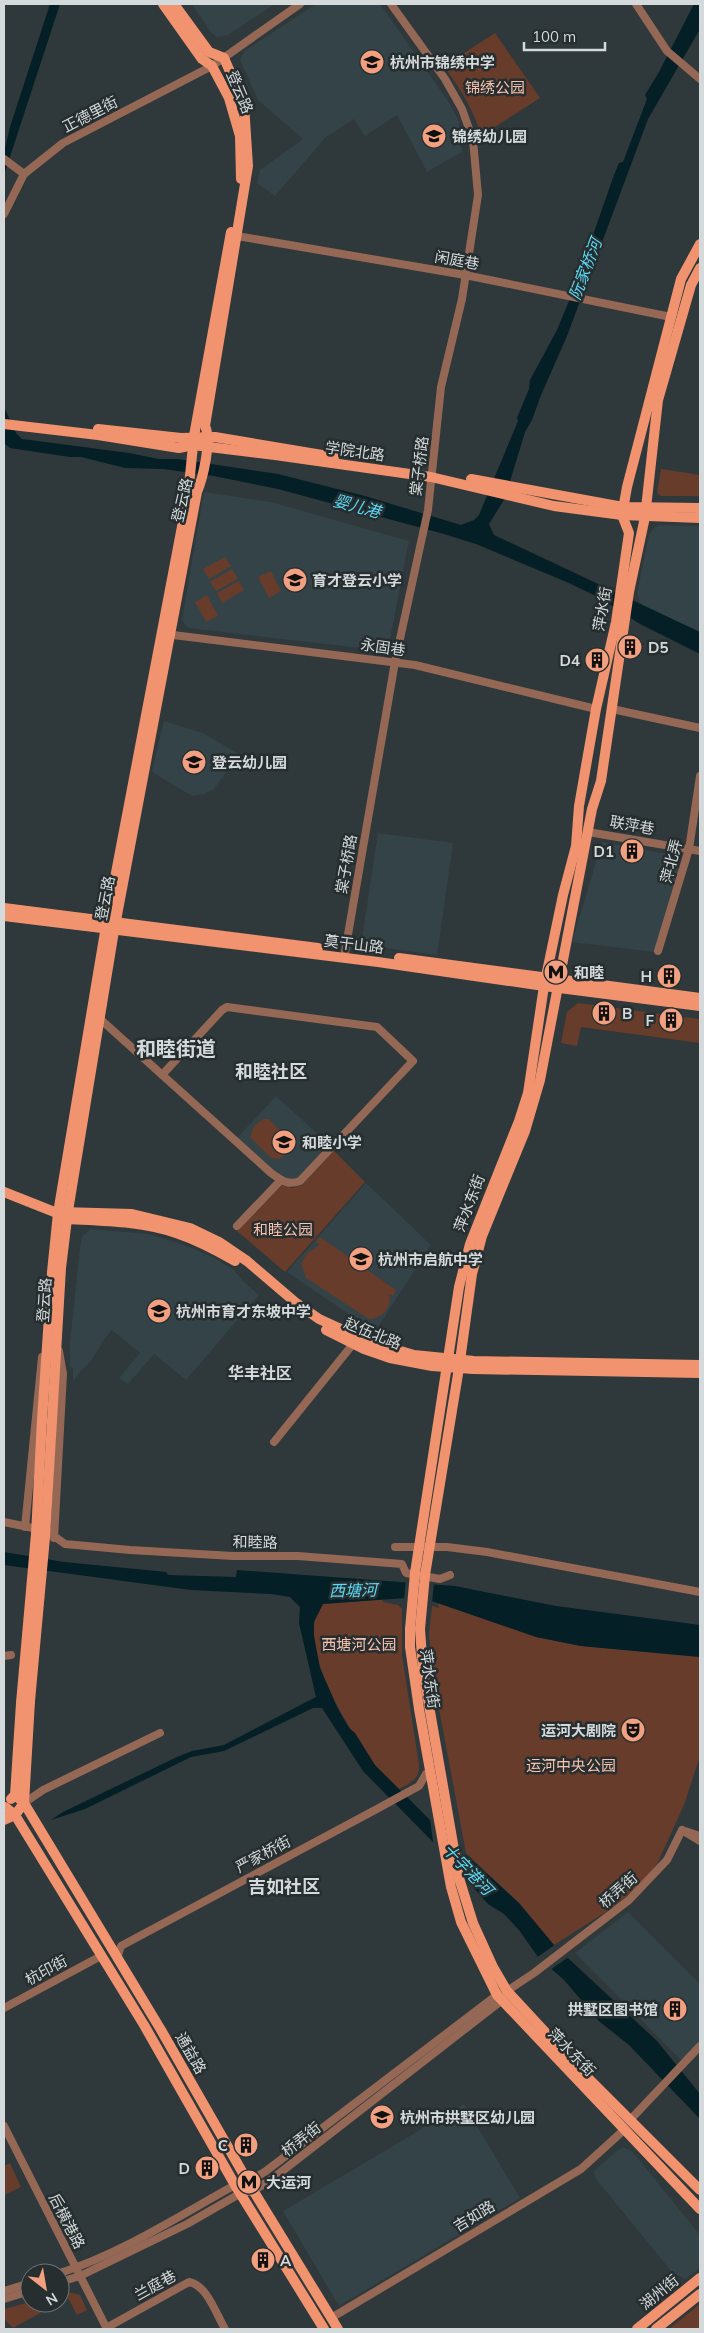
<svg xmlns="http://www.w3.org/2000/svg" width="704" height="2333" viewBox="0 0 704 2333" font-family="Mulish,'Noto Sans SC',sans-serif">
<rect width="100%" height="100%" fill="#2f383a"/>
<g fill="#334347">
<polygon points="192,4 275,4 228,35 216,37 210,31"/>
<polygon points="316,4 380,4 450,104 459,121 462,152 427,172 397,115 365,136 354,119 326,137 275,196 257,183 260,170 303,139 258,100 240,60 244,51"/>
<polygon points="204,492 271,502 409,541 389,644 378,650 188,628 182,620"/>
<polygon points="659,525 700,526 700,635 642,609 637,593 649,535 654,528"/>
<polygon points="164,721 203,733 239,754 214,789 204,794 192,796 155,774 152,770"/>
<polygon points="378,833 453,843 437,955 361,945"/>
<polygon points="602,842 672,855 678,861 678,873 654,952 572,942"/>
<polygon points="276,1096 330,1145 297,1180 290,1181 278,1174 237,1138"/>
<polygon points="366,1183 431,1245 375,1332 287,1272"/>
<polygon points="90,1229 149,1234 184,1245 213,1257 234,1270 243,1281 259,1295 186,1380 154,1354 128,1384 119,1378 140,1353 112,1330 101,1343 102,1344 91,1361 79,1373 73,1381 73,1368 70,1367 70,1342 80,1247 82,1237"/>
<polygon points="628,1912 700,1984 700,2042 682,2061 575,1953"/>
<polygon points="464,2104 520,2198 339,2306 283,2211"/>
<polygon points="623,2147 632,2151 700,2235 700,2268 685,2279 672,2272 596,2179 594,2171 618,2150"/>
</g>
<g fill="#683c2b">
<path d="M495 33 540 98 481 136C474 109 460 89 444 66Z"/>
<polygon points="661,469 700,475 700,496 661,496 657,493"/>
<polygon points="225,557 231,566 209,579 203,569"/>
<polygon points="232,569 238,579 216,591 210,582"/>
<polygon points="271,571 281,591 269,598 258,577"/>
<polygon points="239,581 244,590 222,603 217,593"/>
<polygon points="207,595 218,616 206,622 195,602"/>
<polygon points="578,1003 700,1019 700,1043 581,1027 577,1046 561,1043 567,1012"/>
<polygon points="263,1119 269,1119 291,1142 289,1151 280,1159 271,1158 250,1137 254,1126"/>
<polygon points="334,1151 365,1182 285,1272 237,1231 282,1185 292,1188 302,1185"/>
<path d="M320 1237 396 1290 393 1296 389 1294C393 1307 382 1319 369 1319L306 1278 301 1264 307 1253 320 1245 316 1241Z"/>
<path d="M382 1599 383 1602 398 1605 402 1609V1655L419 1765C420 1779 410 1783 399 1789 391 1781 381 1773 374 1764 352 1734 290 1639 323 1604Z"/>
<polygon points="438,1603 536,1637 581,1646 700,1657 700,1756 684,1805 657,1864 644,1881 615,1906 554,1945 519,1903 466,1853 434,1682 429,1634 432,1606 439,1608"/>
<polygon points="10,2163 21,2187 4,2195 4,2166"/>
<polygon points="68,2292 80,2295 87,2310 77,2315 68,2298 60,2302 60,2293"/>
<polygon points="30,2302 58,2303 13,2328 4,2319 4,2309"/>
<polygon points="700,2304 700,2329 669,2329"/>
</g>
<g fill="#041f25">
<polygon points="50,4 60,4 4,175 4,152 10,127"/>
<polygon points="694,4 700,4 700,29 648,119 567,336 541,395 532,420 525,432 505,498 489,524 494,535 700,632 700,654 640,624 598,597 569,583 476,544 444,534 278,489 214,476 163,469 125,468 81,457 70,457 10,448 4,443 4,407 16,433 22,439 129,453 159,459 178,459 278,474 365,496 461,525 474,520 479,515 518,421 517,418 529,389 530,380 557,330 574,289 614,175 619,163 623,162 647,99 645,95 659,72"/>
<polygon points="4,1552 64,1562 166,1572 168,1575 236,1577 237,1570 455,1586 556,1606 700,1625 700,1657 581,1646 536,1637 420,1597 323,1604 314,1622 314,1636 320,1668 337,1707 349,1728 355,1733 375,1765 452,1842 519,1903 554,1945 657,2041 700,2094 700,2119 629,2045 600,2022 564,1980 538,1957 519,1930 504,1914 488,1904 432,1841 363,1771 322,1708 313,1708 224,1751 191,1757 85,1809 51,1820 63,1812 177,1757 192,1751 224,1745 316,1697 299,1623 300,1607 290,1597 271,1594 191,1590 4,1565"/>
</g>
<g fill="#2f383a">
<polygon points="406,1578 434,1581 432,1604 420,1600 404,1601"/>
<polygon points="429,1813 465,1849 475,1893 434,1848"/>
<polygon points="556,1944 570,1956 550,1970 536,1958"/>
</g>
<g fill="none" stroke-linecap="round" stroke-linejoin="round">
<g stroke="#956755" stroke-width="8">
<polyline points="636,4 667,51 700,79"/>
<polyline points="4,159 24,174"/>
<polyline points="4,214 24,174 63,143 212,66 300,4"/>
<polyline points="237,236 465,275 671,317"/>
<polyline points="165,634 415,665 596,709"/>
<polyline points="612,709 700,728"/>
<polyline points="588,832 700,851"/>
<polyline points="658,951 689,849 700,776"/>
<polyline points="345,952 395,662 428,510 441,387 462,299 478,195 473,140 462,109 445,79 391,4"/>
<path d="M99 1018 271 1173C281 1180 288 1186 300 1181L413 1061 377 1027 227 1007 222 1010 162 1075"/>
<polyline points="237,1226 281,1180"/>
<polyline points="274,1442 353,1344"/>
<polyline points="4,1522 47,1531 65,1544 130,1550 233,1556 298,1556 402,1564 406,1573 440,1579 450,1575"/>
<polyline points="25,1527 42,1357"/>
<polyline points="54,1538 63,1374 59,1351"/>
<polyline points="395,1547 447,1547 487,1552 700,1592"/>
<polyline points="4,1656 11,1655"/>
<polyline points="24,1803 43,1790 160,1733"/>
<polyline points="700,1836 682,1830 700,1841"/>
<polyline points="117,1958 121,1946 375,1810 419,1786 426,1774 431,1771"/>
<polyline points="4,2008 101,1956"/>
<polyline points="631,2119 700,2046"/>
<polyline points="4,2126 107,2329"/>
<path d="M60 2273C120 2254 179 2216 235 2185L248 2182 266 2171 497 1995 507 1991 534 1973 629 1900 667 1860 682 1830"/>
<polyline points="60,2282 80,2276 187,2224 241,2193 253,2191 272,2179 501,2001 504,1996"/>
<polyline points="4,2291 30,2283"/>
<polyline points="4,2299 30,2291"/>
<polyline points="331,2318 581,2169 625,2129"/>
<path d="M106 2328 189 2282C207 2285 216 2314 225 2329"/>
</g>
<g stroke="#f1936f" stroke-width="10">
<polyline points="163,4 202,59 212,66 229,98 240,136 241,179"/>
<polyline points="4,424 98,435 179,448 193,445 275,455 431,477 554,506 622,515 700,518"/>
<polyline points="98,429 181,438 215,437 334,457"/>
<polyline points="471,479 623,507 700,508"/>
<polyline points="4,908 318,948"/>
<polyline points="4,916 378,962 544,986 700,1006"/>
<polyline points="399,958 700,998"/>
<polyline points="4,1192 62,1215"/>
<polyline points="61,1212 132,1214 190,1228 219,1242 247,1261 295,1302 319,1319 367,1341 414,1355 474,1361 700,1365"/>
<path d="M66 1219C104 1221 141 1221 176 1233 197 1240 216 1250 235 1261"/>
<polyline points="326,1330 364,1349 390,1358 432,1366 473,1369 700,1373"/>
<polyline points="42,1420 52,1272 58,1213 107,920 188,495 194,436 231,232"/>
<path d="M52 1421 61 1268 68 1211 114 931 197 492C203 478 212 440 205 426L248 166 244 104 224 58 209 52 174 4"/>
<polyline points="415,1573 459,1287 470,1244 519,1121 528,1093 544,986 563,895 576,846 579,806 596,709 616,622 629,533 622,515 627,487 681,279 700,244"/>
<polyline points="425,1575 459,1368 472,1274 482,1236 525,1131 540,1080 592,809 601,781 629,592 645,517 658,400 691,285 700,268"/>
<polyline points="410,1629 410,1647 419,1709 451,1887 461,1922 497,1995 700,2209"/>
<polyline points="420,1629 423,1671 459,1878 473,1923 493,1967 507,1991 585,2075 700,2190"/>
<polyline points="15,1795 24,1803 161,2030 248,2182 338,2329"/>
<polyline points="11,1799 15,1795 21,1703"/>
<polyline points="5,1807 15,1815 144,2025 235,2185 324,2329"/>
<polyline points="4,1820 15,1815 24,1803 30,1701"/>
<polyline points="637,2329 700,2278"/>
<polyline points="656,2329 700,2294"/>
</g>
<g stroke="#f1936f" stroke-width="10">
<polyline points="410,1629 415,1573"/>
<polyline points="420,1629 425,1575"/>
<polyline points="30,1701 45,1537 52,1421"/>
<polyline points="21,1703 36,1534 42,1420"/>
</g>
</g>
<defs>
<symbol id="school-disc" viewBox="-11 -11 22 22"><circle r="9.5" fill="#f2a080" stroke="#262e30"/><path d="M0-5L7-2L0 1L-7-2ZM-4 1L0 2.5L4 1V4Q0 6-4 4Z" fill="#111"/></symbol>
<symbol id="building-disc" viewBox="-11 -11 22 22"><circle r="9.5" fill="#f2a080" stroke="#262e30"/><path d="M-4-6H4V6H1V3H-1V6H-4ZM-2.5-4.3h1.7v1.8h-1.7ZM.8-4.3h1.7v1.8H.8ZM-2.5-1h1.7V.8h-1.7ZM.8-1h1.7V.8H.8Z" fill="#111"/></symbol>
<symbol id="metro-disc" viewBox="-11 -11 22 22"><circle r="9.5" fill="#f2a080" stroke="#262e30"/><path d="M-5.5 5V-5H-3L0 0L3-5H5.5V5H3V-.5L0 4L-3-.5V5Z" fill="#111"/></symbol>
<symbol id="theatre-disc" viewBox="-11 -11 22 22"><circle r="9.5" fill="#f2a080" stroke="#262e30"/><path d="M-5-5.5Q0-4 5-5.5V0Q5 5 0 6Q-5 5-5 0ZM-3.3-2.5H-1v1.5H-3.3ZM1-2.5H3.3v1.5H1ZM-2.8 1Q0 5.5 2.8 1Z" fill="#111"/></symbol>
</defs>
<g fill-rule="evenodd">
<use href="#school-disc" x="358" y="48" width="28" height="28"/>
<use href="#school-disc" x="420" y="122" width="28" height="28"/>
<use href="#school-disc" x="281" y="566" width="28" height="28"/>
<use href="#building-disc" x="616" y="633" width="28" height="28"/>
<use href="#building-disc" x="583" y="646" width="28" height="28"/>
<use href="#school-disc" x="180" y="748" width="28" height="28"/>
<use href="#building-disc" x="618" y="837" width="28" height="28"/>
<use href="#metro-disc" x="542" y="958" width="28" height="28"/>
<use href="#building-disc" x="655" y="962" width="28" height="28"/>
<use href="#building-disc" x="590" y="999" width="28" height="28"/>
<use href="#building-disc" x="657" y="1006" width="28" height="28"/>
<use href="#school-disc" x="270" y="1128" width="28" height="28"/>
<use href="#school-disc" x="347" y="1245" width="28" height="28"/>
<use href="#school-disc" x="145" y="1297" width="28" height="28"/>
<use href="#theatre-disc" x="619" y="1716" width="28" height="28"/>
<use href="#building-disc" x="661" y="1995" width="28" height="28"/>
<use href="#school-disc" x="368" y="2103" width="28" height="28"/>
<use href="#building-disc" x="232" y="2131" width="28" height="28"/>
<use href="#building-disc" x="193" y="2154" width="28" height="28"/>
<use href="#metro-disc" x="235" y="2168" width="28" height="28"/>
<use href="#building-disc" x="249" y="2246" width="28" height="28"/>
</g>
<g text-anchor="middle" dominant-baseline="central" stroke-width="5" stroke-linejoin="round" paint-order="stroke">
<g font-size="15" font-weight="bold" fill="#d4d9db" stroke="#262e30" text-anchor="start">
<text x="390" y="62">杭州市锦绣中学</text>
<text x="452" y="136">锦绣幼儿园</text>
<text x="312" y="580">育才登云小学</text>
<text x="648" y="647">D5</text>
<text x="580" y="660" text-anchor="end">D4</text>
<text x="212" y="762">登云幼儿园</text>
<text x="614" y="851" text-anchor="end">D1</text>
<text x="574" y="972">和睦</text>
<text x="652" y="976" text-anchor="end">H</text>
<text x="622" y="1013">B</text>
<text x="654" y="1020" text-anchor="end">F</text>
<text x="302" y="1142">和睦小学</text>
<text x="378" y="1259">杭州市启航中学</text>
<text x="176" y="1311">杭州市育才东坡中学</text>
<text x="616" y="1730" text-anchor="end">运河大剧院</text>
<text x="658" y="2009" text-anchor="end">拱墅区图书馆</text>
<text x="400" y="2117">杭州市拱墅区幼儿园</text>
<text x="228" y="2145" text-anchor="end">C</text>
<text x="190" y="2168" text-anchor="end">D</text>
<text x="266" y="2182">大运河</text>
<text x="280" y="2260">A</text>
</g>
<g font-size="15" fill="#f9c2ad" stroke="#262e30">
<text x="495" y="87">锦绣公园</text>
<text x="283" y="1229">和睦公园</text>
<text x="359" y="1644">西塘河公园</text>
<text x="571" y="1765">运河中央公园</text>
</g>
<g font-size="15" fill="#d4d9db" stroke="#262e30">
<text transform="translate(240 92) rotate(67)">登云路</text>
<text transform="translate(90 114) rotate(-27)">正德里街</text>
<text transform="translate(457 260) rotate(10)">闲庭巷</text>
<text transform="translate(355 451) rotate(8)">学院北路</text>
<text transform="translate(419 466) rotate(-83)">棠子桥路</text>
<text transform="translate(182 500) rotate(-77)">登云路</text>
<text transform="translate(602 609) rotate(-80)">萍水街</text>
<text transform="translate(383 647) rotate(8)">永固巷</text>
<text transform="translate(632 825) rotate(10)">联萍巷</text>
<text transform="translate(671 861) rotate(-75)">萍北弄</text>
<text transform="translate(346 864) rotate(-80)">棠子桥路</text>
<text transform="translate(105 898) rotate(-79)">登云路</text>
<text transform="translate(354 944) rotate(7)">莫干山路</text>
<text transform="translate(469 1203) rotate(-69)">萍水东街</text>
<text transform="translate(44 1300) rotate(-86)">登云路</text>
<text transform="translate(373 1333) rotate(22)">赵伍北路</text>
<text transform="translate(255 1542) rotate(1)">和睦路</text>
<text transform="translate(430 1679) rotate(82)">萍水东街</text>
<text transform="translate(263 1854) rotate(-28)">严家桥街</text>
<text transform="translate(618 1890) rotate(-41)">桥弄街</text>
<text transform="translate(46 1970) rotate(-28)">杭印街</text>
<text transform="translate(572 2052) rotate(46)">萍水东街</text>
<text transform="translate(191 2053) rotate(60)">通益路</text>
<text transform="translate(301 2139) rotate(-38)">桥弄街</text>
<text transform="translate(474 2216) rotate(-31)">吉如路</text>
<text transform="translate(67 2221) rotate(63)">后横港路</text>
<text transform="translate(155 2285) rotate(-29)">兰庭巷</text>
<text transform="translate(659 2292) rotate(-39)">湖州街</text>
</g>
<g font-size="16" font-style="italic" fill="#5cdaf5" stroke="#262e30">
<text transform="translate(585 269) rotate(-69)">阮家桥河</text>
<text transform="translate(357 506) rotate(15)">婴儿港</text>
<text transform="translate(353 1590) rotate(-1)">西塘河</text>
<text transform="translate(468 1869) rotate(46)">十字港河</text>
</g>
<g font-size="16" font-weight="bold" fill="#d4d9db" stroke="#262e30">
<text x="260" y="1373">华丰社区</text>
</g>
<g font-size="18" font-weight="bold" fill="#d4d9db" stroke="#262e30">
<text x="271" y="1071">和睦社区</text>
<text x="284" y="1886">吉如社区</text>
</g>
<g font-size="20" font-weight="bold" fill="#d4d9db" stroke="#262e30">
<text x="176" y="1048">和睦街道</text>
</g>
</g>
<rect width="704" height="2333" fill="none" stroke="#d4d9db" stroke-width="10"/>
<g transform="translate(45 2288) rotate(149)"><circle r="24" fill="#262e30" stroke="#6c7274"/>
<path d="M0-4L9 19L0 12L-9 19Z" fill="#f2a080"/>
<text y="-8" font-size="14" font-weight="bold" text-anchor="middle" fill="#d4d9db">N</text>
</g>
<path d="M524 42v8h81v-8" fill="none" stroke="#d4d9db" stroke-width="2.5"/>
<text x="532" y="42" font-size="15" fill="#d4d9db" stroke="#262e30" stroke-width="4" paint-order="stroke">100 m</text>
</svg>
